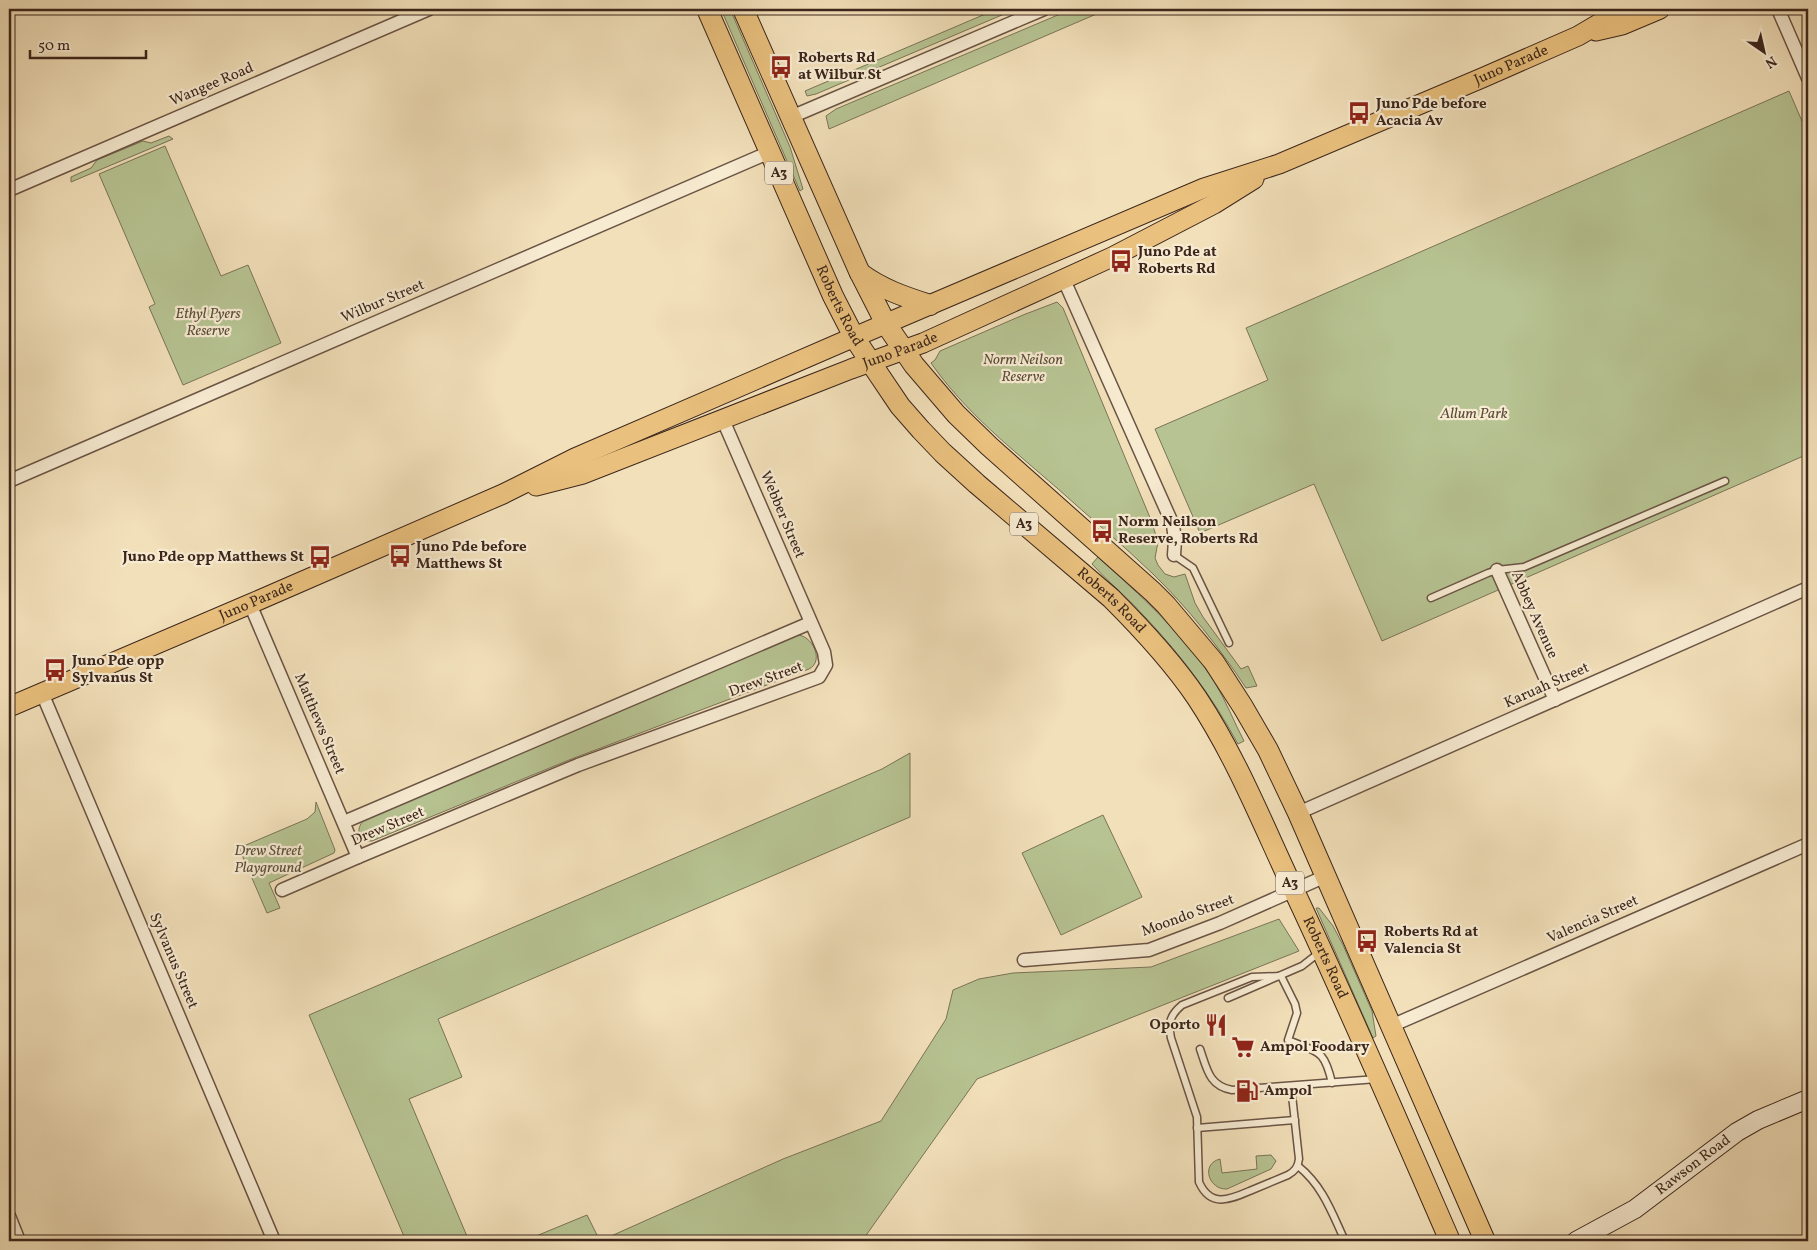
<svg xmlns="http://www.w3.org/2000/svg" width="1817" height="1250" viewBox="0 0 1817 1250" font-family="Vollkorn,serif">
<rect width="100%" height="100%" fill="#f2e0ba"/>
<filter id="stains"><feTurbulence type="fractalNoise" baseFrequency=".004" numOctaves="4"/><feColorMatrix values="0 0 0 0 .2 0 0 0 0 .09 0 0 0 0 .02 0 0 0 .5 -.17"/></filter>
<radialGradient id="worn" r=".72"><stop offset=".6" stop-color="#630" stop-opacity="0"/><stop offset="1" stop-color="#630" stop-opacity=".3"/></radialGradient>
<g fill="#b7c392" stroke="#7a7457">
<polygon points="721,9 730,9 790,147 803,189 800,191"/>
<polygon points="997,9 1016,9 816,94 807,96 805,91"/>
<polygon points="1072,9 1108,9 829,129 826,116 836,109"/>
<polygon points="1789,91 1808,135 1808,454 1382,641 1314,484 1200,533 1155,429 1268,380 1246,328"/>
<polygon points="169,136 173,139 71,182 71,177 91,168 97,160 143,141 151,143"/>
<polygon points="165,146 221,276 248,265 281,343 183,385 149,307 155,304 99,174"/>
<path d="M1057 302 1063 308 1151 520 1158 542 1155 558 1158 565 1165 574 1174 577 1185 574 1195 603 1203 617 1241 669 1248 666 1257 686 1246 688C1219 647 1188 608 1153 574 1122 544 1089 517 1057 488 1012 449 965 412 931 363L935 360 940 351 1023 315Z"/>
<path d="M1098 557C1140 595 1185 635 1215 683 1226 701 1234 722 1244 741L1238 744C1213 698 1182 656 1146 618 1129 599 1109 583 1092 564Z"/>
<path d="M796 635C812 634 825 661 809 669L569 760 372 841H365C356 835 358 826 364 820Z"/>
<polygon points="910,753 910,817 438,1019 462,1077 409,1099 469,1241 406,1241 309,1015 882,769"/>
<polygon points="316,802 335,850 334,853 269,883 280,908 267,913 239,848 307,819 315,812"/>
<polygon points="1103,815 1142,897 1061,935 1022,853"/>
<polygon points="1316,908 1319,908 1333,926 1343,945 1372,1011 1376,1036 1373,1038"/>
<polygon points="1279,919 1299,951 977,1079 862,1241 524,1241 587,1215 600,1241 783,1159 881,1121 946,1019 953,990 979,979 1013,973 1151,967"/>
<path d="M1271 1155 1276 1161 1271 1169 1227 1189C1209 1190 1200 1164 1220 1159L1222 1173 1257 1169 1256 1156Z"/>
</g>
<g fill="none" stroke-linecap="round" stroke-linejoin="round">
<defs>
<g id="service">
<polyline points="1174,555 1193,568 1229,643"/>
<polyline points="1431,598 1488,573 1497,570 1524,567 1725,481"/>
<polyline points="1228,998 1302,966 1320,952"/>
<path d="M1200 1049C1207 1069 1209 1086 1232 1090L1377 1079"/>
<path d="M1291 1086 1299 1159C1298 1167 1295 1171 1288 1175 1276 1180 1264 1185 1252 1190 1231 1199 1211 1209 1199 1182L1197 1117 1171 1038C1168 1023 1170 1015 1182 1005L1252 977 1281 976 1295 1004 1297 1013 1288 1040C1318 1053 1324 1048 1332 1083"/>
<polyline points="1197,1128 1295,1120"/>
<path d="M1298 1166C1323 1186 1332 1213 1345 1241"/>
</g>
<g id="minor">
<polyline points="1778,9 1808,78"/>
<polyline points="791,117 1044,9"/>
<polyline points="9,190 429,9"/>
<polyline points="1064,280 1173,525 1175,540 1174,555"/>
<polyline points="9,481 770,152"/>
<polyline points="1497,570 1555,700"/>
<polyline points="250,604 358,857"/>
<polyline points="42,693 274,1241"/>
<polyline points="1298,813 1808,588"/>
<polyline points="344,822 810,623"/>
<polyline points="282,890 358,857 578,765 819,677 826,665 824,652 723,420"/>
<polyline points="1024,960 1149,950 1220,923 1326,876"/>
<polyline points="1391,1026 1808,844"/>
<polyline points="9,1216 19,1241"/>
</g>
<g id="secondary">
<path id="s1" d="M1576 1241 1635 1209 1737 1132 1758 1120 1808 1099"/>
</g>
<g id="primary">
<polyline points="1596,31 1622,25 1660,9"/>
<path id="s2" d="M536 486 583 474 851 369 923 343 1112 257 1214 204 1254 179"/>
<path id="s3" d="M9 707 250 604 503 494 575 458 838 344 1204 188 1279 164 1482 78 1578 36 1624 9"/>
</g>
<g id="trunk">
<path id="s4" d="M707 9 833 296 854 337 871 363 900 406 921 430 943 453 977 484 1111 598C1142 629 1172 661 1197 698 1238 760 1265 830 1297 897 1350 1010 1400 1126 1450 1241"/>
<polyline points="743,9 859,271 886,324 914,365 956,414 989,446 1153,592 1166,605 1214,662 1243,707 1268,750 1298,813 1485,1241"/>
<path d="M860 273C881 289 905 297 930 305"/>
</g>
</defs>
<use href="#service" stroke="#6a5444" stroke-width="9"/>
<use href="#minor" stroke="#6a5444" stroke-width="15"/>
<use href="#secondary" stroke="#3c261c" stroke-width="20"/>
<use href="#primary" stroke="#3c261c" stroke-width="21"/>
<use href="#trunk" stroke="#3c261c" stroke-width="22"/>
<use href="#service" stroke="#f7ebd2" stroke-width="6"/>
<use href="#minor" stroke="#f7ebd2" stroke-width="12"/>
<use href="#secondary" stroke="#f7ebd2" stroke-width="18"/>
<use href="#primary" stroke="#e9c07d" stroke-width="19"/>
<use href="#trunk" stroke="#e9c07d" stroke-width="20"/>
</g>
<defs>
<symbol id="bus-bare" viewBox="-9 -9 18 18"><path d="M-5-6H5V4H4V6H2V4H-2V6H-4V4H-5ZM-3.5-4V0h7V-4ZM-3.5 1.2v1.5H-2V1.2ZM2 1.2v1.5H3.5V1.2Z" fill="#8f2418" stroke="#f7ebd2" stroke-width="2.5" paint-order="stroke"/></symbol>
<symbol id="restaurant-bare" viewBox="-9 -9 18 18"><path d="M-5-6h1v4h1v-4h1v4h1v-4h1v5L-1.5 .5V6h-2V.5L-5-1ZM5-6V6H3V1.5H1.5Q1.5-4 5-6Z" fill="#8f2418" stroke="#f7ebd2" stroke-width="2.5" paint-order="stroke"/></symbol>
<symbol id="supermarket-bare" viewBox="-9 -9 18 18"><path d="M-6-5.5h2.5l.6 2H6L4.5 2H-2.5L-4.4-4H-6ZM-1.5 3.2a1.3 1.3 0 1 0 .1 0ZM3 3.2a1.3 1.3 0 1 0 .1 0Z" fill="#8f2418" stroke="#f7ebd2" stroke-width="2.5" paint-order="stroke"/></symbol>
<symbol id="fuel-bare" viewBox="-9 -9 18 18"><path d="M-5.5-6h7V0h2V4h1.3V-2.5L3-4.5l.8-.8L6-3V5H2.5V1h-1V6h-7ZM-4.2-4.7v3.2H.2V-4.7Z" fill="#8f2418" stroke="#f7ebd2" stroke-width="2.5" paint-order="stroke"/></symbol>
</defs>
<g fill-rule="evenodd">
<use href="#bus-bare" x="765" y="51" width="32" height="32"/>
<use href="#bus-bare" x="1343" y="97" width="32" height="32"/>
<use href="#bus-bare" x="1105" y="245" width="32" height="32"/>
<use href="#bus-bare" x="1086" y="515" width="32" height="32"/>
<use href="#bus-bare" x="384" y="540" width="32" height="32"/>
<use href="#bus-bare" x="304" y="541" width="32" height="32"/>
<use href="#bus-bare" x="39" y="654" width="32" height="32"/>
<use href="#bus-bare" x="1351" y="925" width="32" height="32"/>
<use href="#restaurant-bare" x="1200" y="1009" width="32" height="32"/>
<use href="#supermarket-bare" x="1227" y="1031" width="32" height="32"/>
<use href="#fuel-bare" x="1231" y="1075" width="32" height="32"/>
</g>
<g text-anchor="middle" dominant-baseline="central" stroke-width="4.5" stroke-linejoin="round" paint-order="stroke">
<g fill="#f7ebd2" stroke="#746153" stroke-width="1">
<rect x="765" y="161.5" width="28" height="23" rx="4"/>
<rect x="1010" y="512.5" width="28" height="23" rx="4"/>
<rect x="1276" y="871.5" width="28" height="23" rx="4"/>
</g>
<g font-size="14" font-weight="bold" fill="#3c261c">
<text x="779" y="173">A3</text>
<text x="1024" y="524">A3</text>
<text x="1290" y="883">A3</text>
</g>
<g font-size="15" font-weight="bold" fill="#3c261c" stroke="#f7ebd2" text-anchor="start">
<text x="798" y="58">Roberts Rd<tspan x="798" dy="17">at Wilbur St</tspan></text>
<text x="1376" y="104">Juno Pde before<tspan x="1376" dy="17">Acacia Av</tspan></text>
<text x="1138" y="252">Juno Pde at<tspan x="1138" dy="17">Roberts Rd</tspan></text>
<text x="1118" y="522">Norm Neilson<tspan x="1118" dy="17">Reserve, Roberts Rd</tspan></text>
<text x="416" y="547">Juno Pde before<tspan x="416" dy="17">Matthews St</tspan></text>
<text x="304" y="557" text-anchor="end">Juno Pde opp Matthews St</text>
<text x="72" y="661">Juno Pde opp<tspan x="72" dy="17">Sylvanus St</tspan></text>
<text x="1384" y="932">Roberts Rd at<tspan x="1384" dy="17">Valencia St</tspan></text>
<text x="1200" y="1025" text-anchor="end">Oporto</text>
<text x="1260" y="1047">Ampol Foodary</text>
<text x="1264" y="1091">Ampol</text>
</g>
<g font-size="15" fill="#3c261c" stroke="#f7ebd2">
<text stroke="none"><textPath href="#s3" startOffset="1634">Juno Parade</textPath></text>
<text transform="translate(212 85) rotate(-23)">Wangee Road</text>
<text transform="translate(383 302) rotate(-23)">Wilbur Street</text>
<text stroke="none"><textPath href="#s4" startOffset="325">Roberts Road</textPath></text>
<text stroke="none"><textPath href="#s2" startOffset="389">Juno Parade</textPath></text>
<text transform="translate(782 515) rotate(67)">Webber Street</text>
<text stroke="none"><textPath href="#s3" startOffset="269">Juno Parade</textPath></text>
<text stroke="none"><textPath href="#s4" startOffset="730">Roberts Road</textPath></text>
<text transform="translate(1534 615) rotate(66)">Abbey Avenue</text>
<text transform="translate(766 680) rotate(-20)">Drew Street</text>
<text transform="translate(1547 686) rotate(-24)">Karuah Street</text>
<text transform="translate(319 724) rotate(67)">Matthews Street</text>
<text transform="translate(388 827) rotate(-23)">Drew Street</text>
<text transform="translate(1188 916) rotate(-20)">Moondo Street</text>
<text transform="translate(1593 920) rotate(-24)">Valencia Street</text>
<text stroke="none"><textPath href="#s4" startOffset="1150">Roberts Road</textPath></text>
<text transform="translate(173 961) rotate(67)">Sylvanus Street</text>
<text stroke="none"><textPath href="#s1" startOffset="140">Rawson Road</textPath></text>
</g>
<g font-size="15" font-style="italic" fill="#5b4d3a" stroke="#f7ebd2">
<text x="208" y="314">Ethyl Pyers<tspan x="208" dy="17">Reserve</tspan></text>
<text x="1023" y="360">Norm Neilson<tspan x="1023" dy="17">Reserve</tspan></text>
<text x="1474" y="414">Allum Park</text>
<text x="268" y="851">Drew Street<tspan x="268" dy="17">Playground</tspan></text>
</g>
</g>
<rect width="1817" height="1250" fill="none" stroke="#f2e0ba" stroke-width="30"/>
<rect x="10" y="10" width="1797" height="1230" fill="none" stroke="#3c261c" stroke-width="2.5"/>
<rect x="15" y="15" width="1787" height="1220" fill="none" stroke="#3c261c"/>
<g transform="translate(1764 52) rotate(146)" stroke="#f7ebd2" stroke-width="4" paint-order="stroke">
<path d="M0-4L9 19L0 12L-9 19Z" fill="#3c261c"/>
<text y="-8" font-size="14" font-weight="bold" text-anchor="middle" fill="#3c261c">N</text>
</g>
<path d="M30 50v8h116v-8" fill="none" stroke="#3c261c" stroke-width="2.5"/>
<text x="38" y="50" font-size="15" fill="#3c261c" stroke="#f7ebd2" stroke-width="4" paint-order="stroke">50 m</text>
<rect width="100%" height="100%" filter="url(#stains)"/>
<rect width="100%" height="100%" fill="url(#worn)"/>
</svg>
